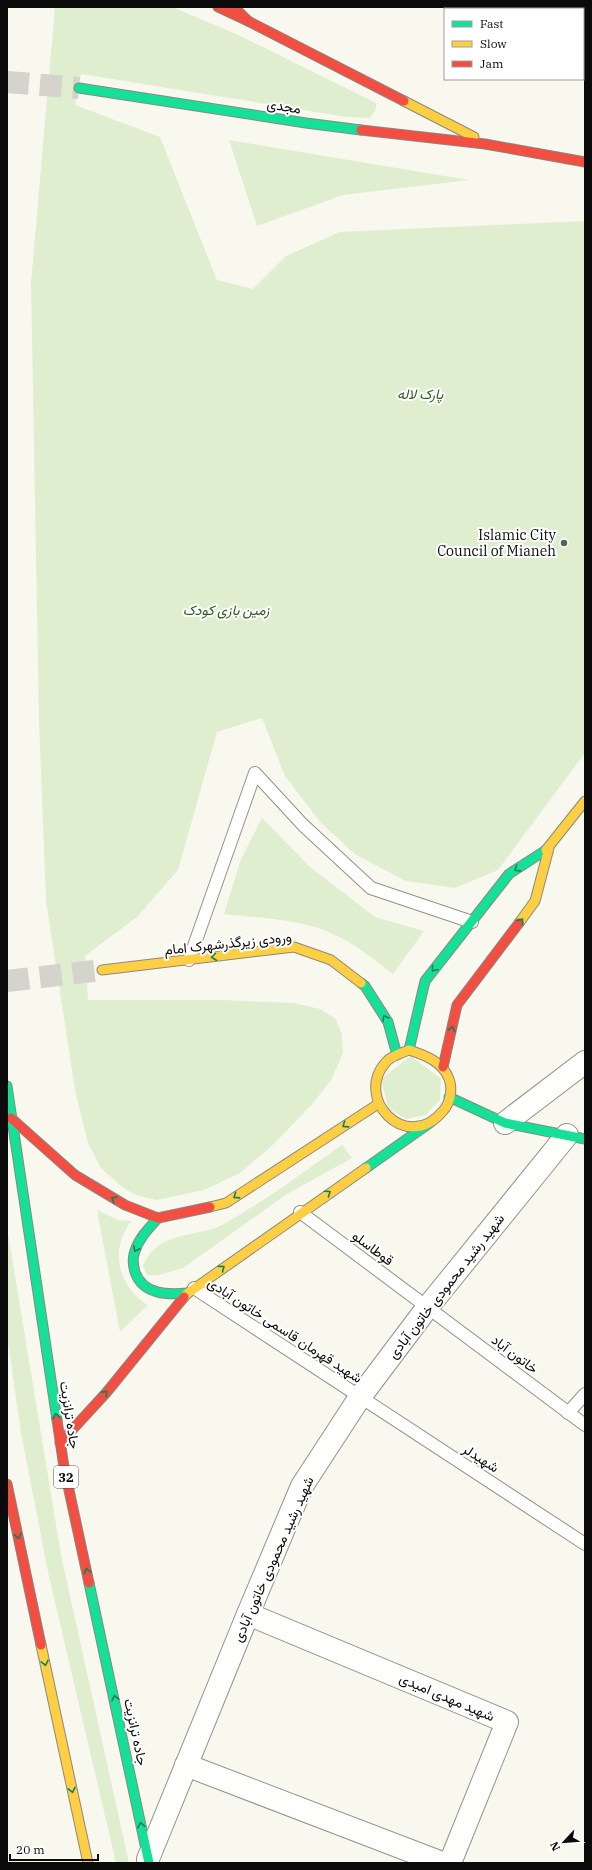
<svg xmlns="http://www.w3.org/2000/svg" width="592" height="1870" viewBox="0 0 592 1870" font-family="'IBM Plex Serif',Vazirmatn,serif">
<rect width="100%" height="100%" fill="#f9f8ee"/>
<g fill="#dfeecf">
<polygon points="55,7 172,7 236,34 376,103 376,109 370,118 347,117 81,74 75,105 160,137 217,280 253,289 286,256 340,232 585,221 585,753 498,870 455,888 406,881 356,855 321,823 285,776 262,718 217,732 178,870 137,917 85,956 88,1000 220,1000 294,1003 320,1009 335,1018 342,1034 343,1053 331,1080 314,1102 274,1144 240,1173 204,1190 157,1200 138,1196 123,1188 101,1168 88,1143 75,1090 46,901 39,721 31,283"/>
<polygon points="229,140 469,180 343,195 257,226"/>
<path d="M262 818 310 867 375 917 424 931 393 974C374 959 355 944 333 934 304 919 257 918 224 914L241 859Z"/>
<polygon points="411,1056 441,1079 440,1100 426,1115 406,1119 388,1108 381,1079"/>
<path d="M342 1145 352 1158 287 1194 183 1268 159 1275H147L143 1266C155 1234 188 1237 215 1228 228 1223 240 1214 252 1207 283 1188 312 1166 342 1145Z"/>
<path d="M97 1210 118 1220 131 1221C127 1227 123 1234 121 1241 113 1264 127 1294 148 1305L120 1332Z"/>
<polygon points="7,1227 61,1555 129,1863 116,1863 48,1572 21,1433 7,1335"/>
</g>
<g fill="none" stroke-linecap="round" stroke-linejoin="round">
<g stroke="#d5d4cc" stroke-width="22" stroke-dasharray="22 11" stroke-linecap="butt">
<polyline points="7,82 79,88"/>
<polyline points="7,981 102,970"/>
</g>
<defs>
<g id="lane">
<polyline points="189,960 255,773 303,825 371,888 472,922"/>
<polyline points="300,1212 585,1425"/>
<polyline points="194,1288 585,1544"/>
<polyline points="568,1413 585,1394"/>
</g>
<g id="street">
<polyline points="505,1123 585,1062"/>
<polyline points="248,1614 507,1722 450,1863"/>
<polyline points="186,1765 442,1863"/>
<polyline points="148,1859 248,1614 302,1486 360,1397 427,1308 567,1135"/>
</g>
<g id="fast">
<polyline points="79,88 306,123 361,130"/>
<polyline points="361,983 365,986 388,1022 397,1055"/>
<polyline points="409,1050 425,981 509,874 546,850"/>
<polyline points="7,1086 57,1420"/>
<polyline points="449,1097 505,1123 585,1139"/>
<polyline points="366,1168 431,1122"/>
<path d="M158 1218C149 1228 139 1238 135 1251 132 1258 133 1265 135 1272 143 1295 168 1295 188 1293"/>
<polyline points="89,1583 149,1863"/>
</g>
<g id="slow">
<polyline points="404,101 474,137"/>
<polyline points="546,850 585,801"/>
<polyline points="519,923 535,901 549,848"/>
<polyline points="102,970 294,947 331,960 361,983"/>
<path d="M409 1050C425 1055 443 1062 449 1079 453 1090 450 1103 443 1111 406 1155 352 1097 387 1061 393 1055 402 1053 409 1050Z"/>
<polyline points="210,1207 226,1203 378,1104"/>
<polyline points="184,1297 188,1293 366,1168"/>
<polyline points="41,1645 88,1863"/>
</g>
<g id="jam">
<polyline points="218,7 248,21 234,7"/>
<polyline points="248,21 404,101"/>
<polyline points="361,130 485,144 585,162"/>
<polyline points="443,1067 457,1005 519,923"/>
<polyline points="11,1118 75,1175 125,1205 158,1218 210,1207"/>
<polyline points="57,1420 64,1467 89,1583"/>
<polyline points="60,1443 106,1393 184,1297"/>
<polyline points="7,1484 41,1645"/>
</g>
</defs>
<use href="#lane" stroke="#92928d" stroke-width="14"/>
<use href="#street" stroke="#92928d" stroke-width="24"/>
<use href="#fast" stroke="#898884" stroke-width="11"/>
<use href="#slow" stroke="#898884" stroke-width="11"/>
<use href="#jam" stroke="#898884" stroke-width="11"/>
<use href="#lane" stroke="#fefefc" stroke-width="12"/>
<use href="#street" stroke="#fefefc" stroke-width="22"/>
<use href="#fast" stroke="#16e098" stroke-width="9"/>
<use href="#slow" stroke="#ffcf43" stroke-width="9"/>
<use href="#jam" stroke="#f24e42" stroke-width="9"/>
</g>
<defs><path id="oneway-chevron" d="M-2-3.5L2.5 0L-2 3.5" fill="none" stroke-width="1.6" stroke-linecap="round" stroke-linejoin="round"/></defs>
<g stroke="#118059">
<use href="#oneway-chevron" transform="translate(517 869) rotate(147)"/>
<use href="#oneway-chevron" transform="translate(521 921) rotate(-53)"/>
<use href="#oneway-chevron" transform="translate(214 957) rotate(173)"/>
<use href="#oneway-chevron" transform="translate(434 969) rotate(128)"/>
<use href="#oneway-chevron" transform="translate(385 1018) rotate(-120)"/>
<use href="#oneway-chevron" transform="translate(452 1029) rotate(-77)"/>
<use href="#oneway-chevron" transform="translate(345 1125) rotate(147)"/>
<use href="#oneway-chevron" transform="translate(328 1193) rotate(-35)"/>
<use href="#oneway-chevron" transform="translate(236 1196) rotate(147)"/>
<use href="#oneway-chevron" transform="translate(114 1199) rotate(-149)"/>
<use href="#oneway-chevron" transform="translate(136 1249) rotate(115)"/>
<use href="#oneway-chevron" transform="translate(222 1268) rotate(-36)"/>
<use href="#oneway-chevron" transform="translate(105 1393) rotate(-49)"/>
<use href="#oneway-chevron" transform="translate(56 1416) rotate(-99)"/>
<use href="#oneway-chevron" transform="translate(18 1536) rotate(78)"/>
<use href="#oneway-chevron" transform="translate(87 1571) rotate(-102)"/>
<use href="#oneway-chevron" transform="translate(45 1663) rotate(78)"/>
<use href="#oneway-chevron" transform="translate(115 1698) rotate(-102)"/>
<use href="#oneway-chevron" transform="translate(72 1790) rotate(78)"/>
<use href="#oneway-chevron" transform="translate(141 1825) rotate(-101)"/>
</g>
<circle fill="#5e5e5a" stroke="#fff" stroke-width="1.5" cx="564" cy="543" r="4"/>
<g text-anchor="middle" dominant-baseline="central" stroke-width="4" stroke-linejoin="round" paint-order="stroke">
<rect fill="#fff" stroke="#545454" stroke-width="1" x="54" y="1466" width="24" height="22" rx="3"/>
<g font-size="13" font-weight="bold" fill="#0b0b0b">
<text x="66" y="1477">32</text>
</g>
<g font-size="14" fill="#0b0b0b" stroke="#fff">
<text transform="translate(284 106) rotate(9)">مجدی</text>
<text transform="translate(228 943) rotate(-6)">ورودی زیرگذرشهرک امام</text>
<text transform="translate(373 1248) rotate(37)">قوطاسلو</text>
<text transform="translate(446 1286) rotate(-52)">شهید رشید محمودی خاتون آبادی</text>
<text transform="translate(285 1330) rotate(33)">شهید قهرمان قاسمی خاتون آبادی</text>
<text transform="translate(515 1354) rotate(37)">خاتون آباد</text>
<text transform="translate(70 1415) rotate(81)">جاده ترانزیت</text>
<text transform="translate(481 1458) rotate(33)">شهیدلر</text>
<text transform="translate(273 1559) rotate(-66)">شهید رشید محمودی خاتون آبادی</text>
<text transform="translate(447 1697) rotate(23)">شهید مهدی امیدی</text>
<text transform="translate(136 1732) rotate(78)">جاده ترانزیت</text>
</g>
<g font-size="14" font-style="italic" fill="#265f1f" stroke="#fff">
<text x="420" y="394">پارک لاله</text>
<text x="226" y="610">زمین بازی کودک</text>
</g>
<g font-size="14" fill="#0b0b0b" stroke="#fff" text-anchor="end">
<text x="556" y="535">Islamic City<tspan x="556" dy="16">Council of Mianeh</tspan></text>
</g>
</g>
<rect width="592" height="1870" fill="none" stroke="#0b0b0b" stroke-width="16"/>
<rect x="444" y="8" width="140" height="72" fill="#ffffff" stroke="#9d9d9d"/>
<rect x="452" y="21" width="20" height="6" fill="#16e098" stroke="#9d9d9d"/>
<text x="480" y="28" font-size="12" fill="#0b0b0b">Fast</text>
<rect x="452" y="41" width="20" height="6" fill="#ffcf43" stroke="#9d9d9d"/>
<text x="480" y="48" font-size="12" fill="#0b0b0b">Slow</text>
<rect x="452" y="61" width="20" height="6" fill="#f24e42" stroke="#9d9d9d"/>
<text x="480" y="68" font-size="12" fill="#0b0b0b">Jam</text>
<g transform="translate(564 1842) rotate(244)" stroke="#ffffff" stroke-width="3" paint-order="stroke">
<path d="M0-3L7 15L0 10L-7 15Z" fill="#0b0b0b"/>
<text y="-6" font-size="11" font-weight="bold" text-anchor="middle" fill="#0b0b0b">N</text>
</g>
<path d="M10 1854v6h88v-6" fill="none" stroke="#0b0b0b" stroke-width="2"/>
<text x="16" y="1854" font-size="12" fill="#0b0b0b" stroke="#ffffff" stroke-width="3" paint-order="stroke">20 m</text>
</svg>
